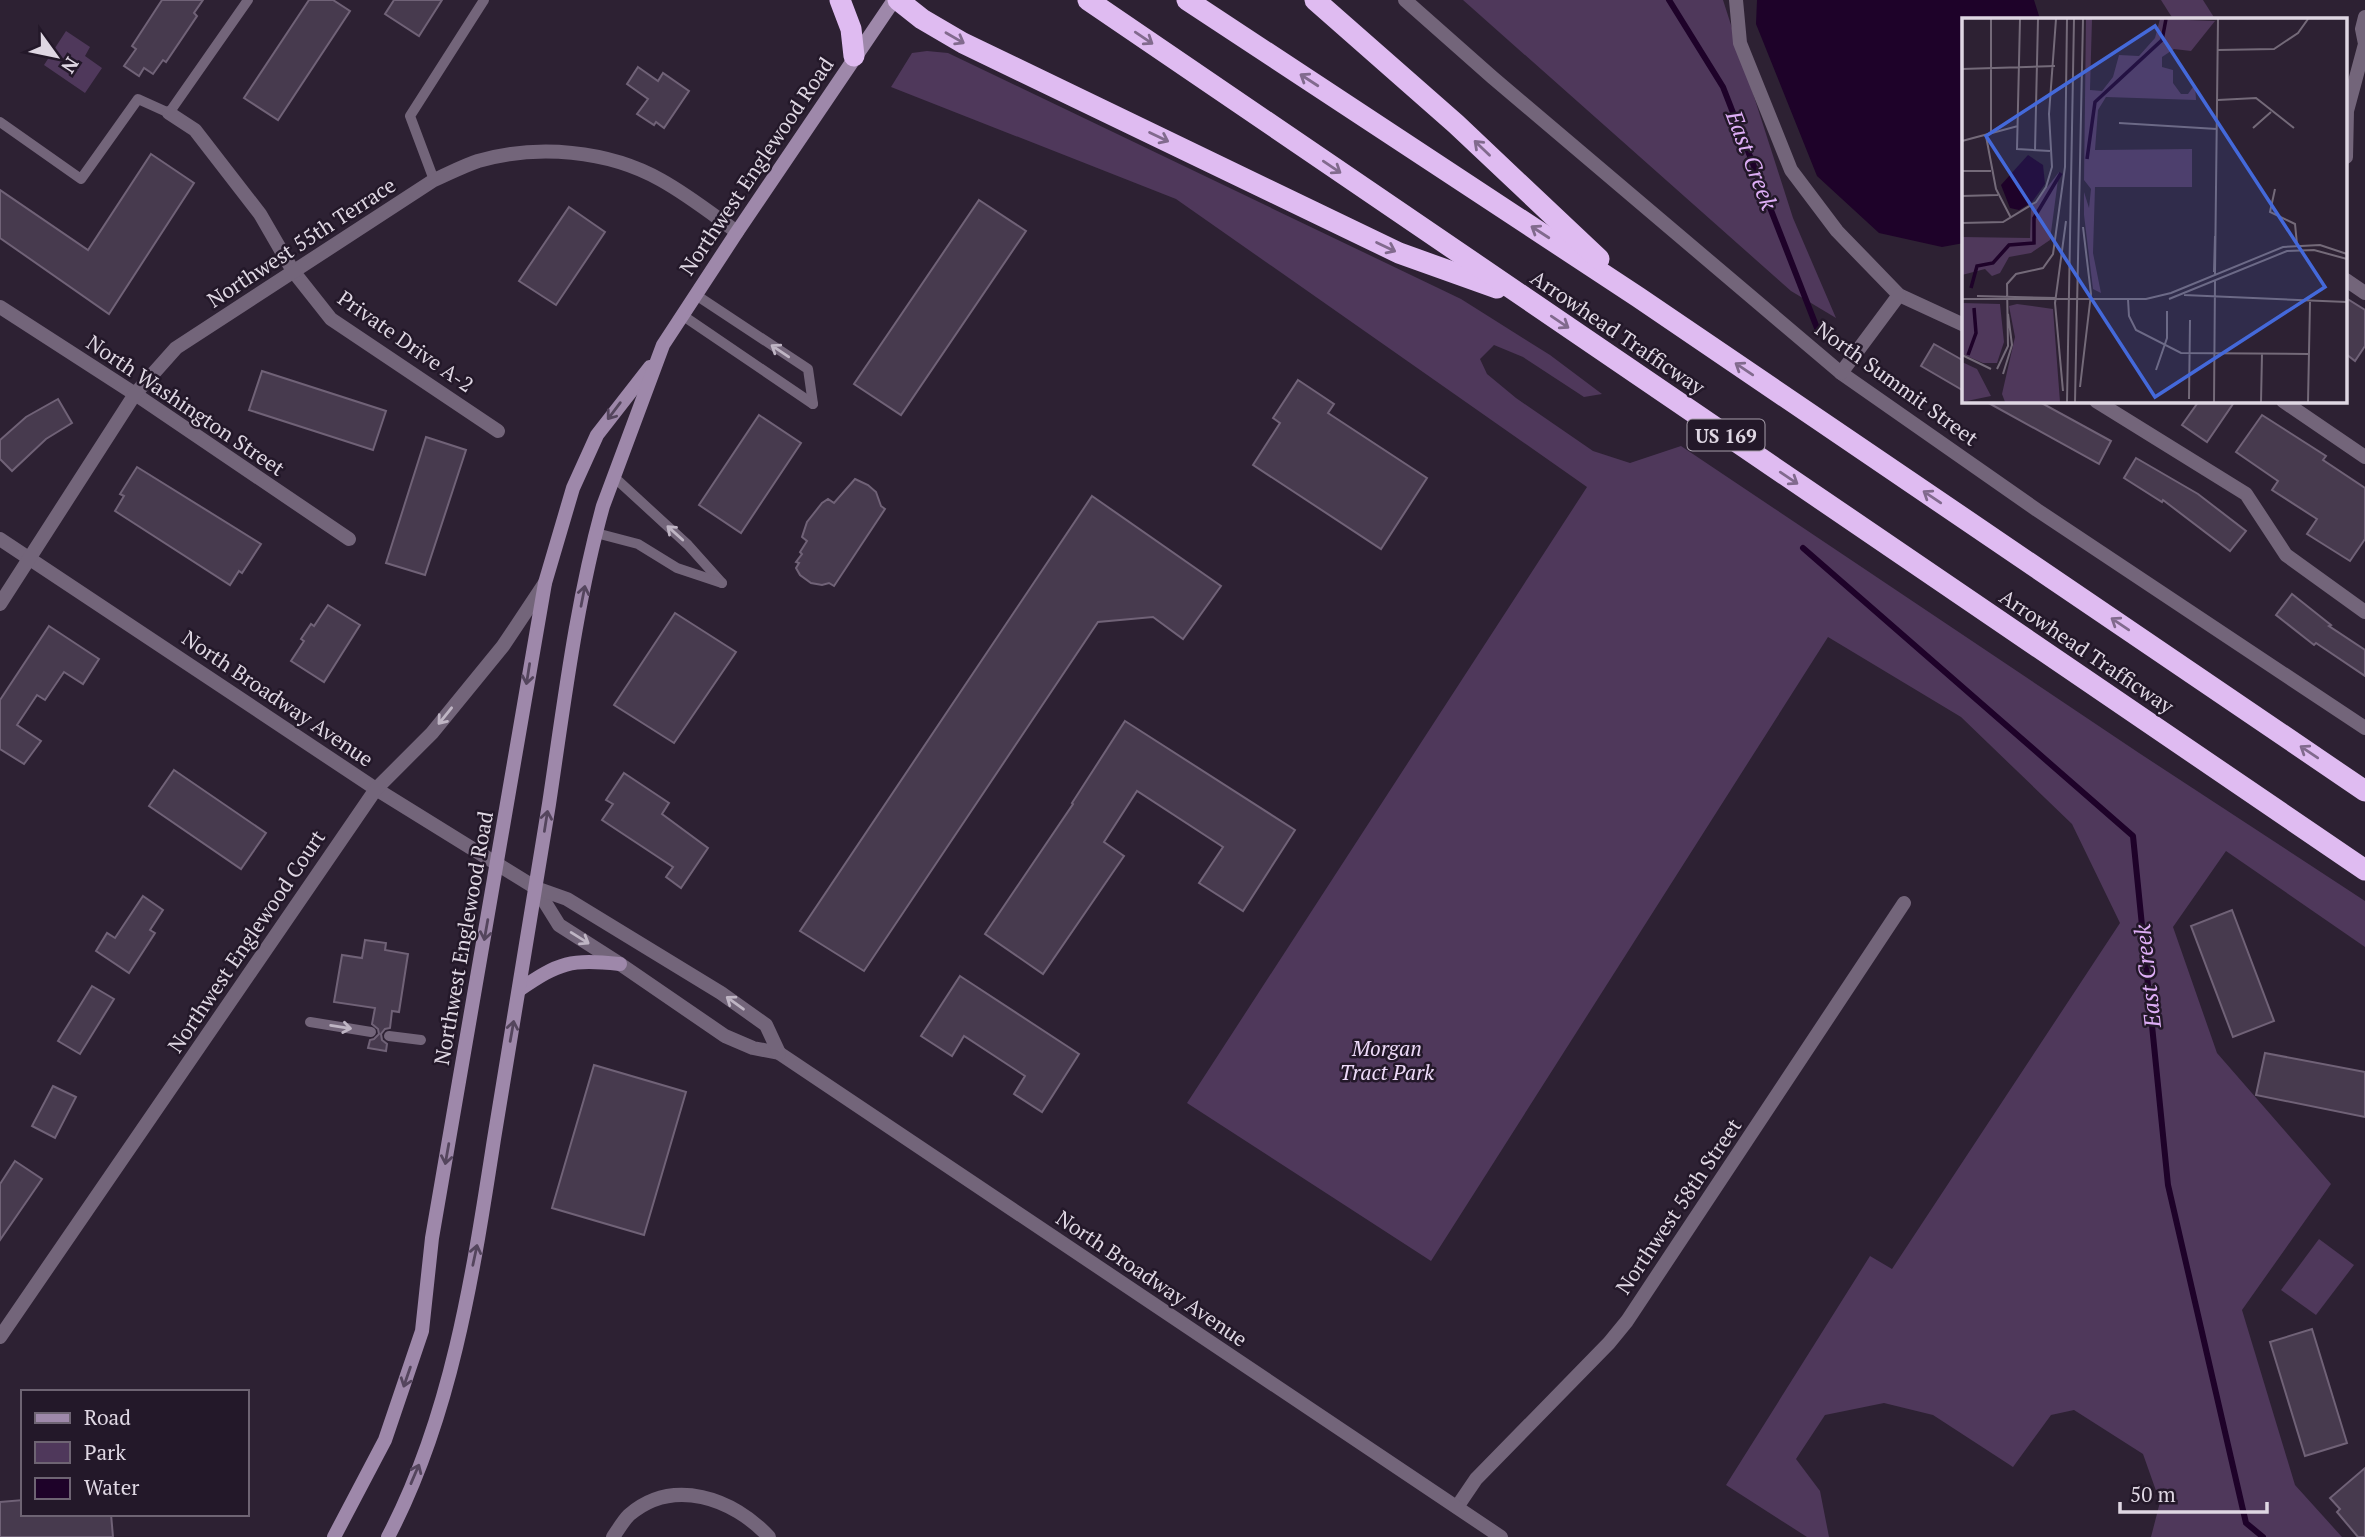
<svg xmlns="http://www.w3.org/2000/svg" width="2365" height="1537" viewBox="0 0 2365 1537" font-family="'PT Serif',serif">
<rect width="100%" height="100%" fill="#2d2133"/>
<g fill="#4f385b">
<polygon points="1463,0 1723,0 1793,218 1836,318 1791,291"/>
<polygon points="2161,0 2203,0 2215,19 2173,19"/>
<polygon points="66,31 90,47 85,56 102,68 85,93 44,65"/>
<polygon points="927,51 948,53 1461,299 1550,355 1602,394 1584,397 1523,357 1494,345 1480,359 1487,374 1516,398 1593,451 1630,463 1681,446 2139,753 2365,901 2365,947 2226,851 2173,927 2217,1053 2331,1184 2242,1310 2295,1485 2342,1537 2151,1537 2160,1502 2143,1454 2074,1410 2051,1415 2013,1467 1933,1415 1884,1403 1825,1415 1796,1459 1820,1491 1829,1537 1807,1537 1726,1485 1870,1256 1892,1269 2120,923 2072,824 1961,717 1828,637 1431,1261 1187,1103 1587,487 1176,199 891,87 912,53"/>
<polygon points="2319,1239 2354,1265 2316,1315 2281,1290"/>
</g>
<polygon fill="#1e0229" points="1757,0 2034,0 2040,19 1964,19 1964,243 1942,247 1879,233 1817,176 1756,24"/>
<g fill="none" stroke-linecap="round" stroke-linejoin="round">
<g stroke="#1e0229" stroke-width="6">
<polyline points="1669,0 1723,87 1817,328"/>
<polyline points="1803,548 2133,836 2168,1185 2246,1523 2263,1537"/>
</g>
</g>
<g fill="#473a4e" stroke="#706277" stroke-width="2">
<polygon points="162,0 203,0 194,13 197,16 166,62 163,60 153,74 144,68 139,76 124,66 136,49 132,46"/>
<polygon points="309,0 333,0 350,11 278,120 244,98"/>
<polygon points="394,0 442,0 419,36 385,14"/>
<polygon points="638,67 658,81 663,73 689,91 664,128 656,122 654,125 637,114 648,99 627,84"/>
<polygon points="151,154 194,183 109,314 0,238 0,190 88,250"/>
<polygon points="979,200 1026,231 901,415 854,384"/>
<polygon points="569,207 605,232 556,305 519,281"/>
<polygon points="2346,298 2365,310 2365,346 2355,361 2346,354"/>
<polygon points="1934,344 1964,361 1964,391 1921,366"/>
<polygon points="262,371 386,411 373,450 249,410"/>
<polygon points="1298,380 1334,404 1328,413 1427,478 1381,549 1253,465 1280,423 1273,418"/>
<polygon points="58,399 72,423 46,439 12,471 0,459 0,440 26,417"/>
<polygon points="1985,401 2038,401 2111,441 2099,464"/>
<polygon points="2199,401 2235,401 2207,442 2182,425"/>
<polygon points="759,415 801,443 741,533 699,505"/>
<polygon points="2262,415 2326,456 2323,460 2365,488 2365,539 2350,561 2307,534 2317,519 2272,490 2278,481 2236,452"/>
<polygon points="426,437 466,450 425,575 386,563"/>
<polygon points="2136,458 2198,494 2246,531 2230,551 2163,500 2162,502 2124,478"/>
<polygon points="137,467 261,544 242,573 239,571 230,585 115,511 124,496 120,494"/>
<polygon points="855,479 868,485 876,492 881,506 885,509 834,586 829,583 822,585 811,583 800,575 796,568 799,563 796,562 802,554 800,552 807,541 802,537 807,522 822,503 828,499 834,503"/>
<polygon points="1092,496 1221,586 1183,639 1153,617 1098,622 864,971 800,931"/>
<polygon points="2292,594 2331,625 2329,626 2365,650 2365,676 2316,643 2314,645 2276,615"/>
<polygon points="328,605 360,625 324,682 291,661 304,641 301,639 311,624 314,626"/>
<polygon points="675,613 736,652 674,743 614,705"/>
<polygon points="49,626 99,659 83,684 64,672 45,700 37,695 17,725 41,741 24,764 0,749 0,700"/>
<polygon points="1125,721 1295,830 1243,911 1199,883 1223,847 1137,791 1104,842 1124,856 1043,974 985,934 1073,804 1072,803"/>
<polygon points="174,770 266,833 241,869 149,806"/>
<polygon points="624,773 669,803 662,814 708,848 681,888 666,877 673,867 602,820 613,804 606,800"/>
<polygon points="143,896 163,910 150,930 155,933 129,973 96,951 107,933 115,938"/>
<polygon points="2232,910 2274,1021 2233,1037 2191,926"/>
<polygon points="365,940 386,943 385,950 408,954 399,1012 392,1011 390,1028 385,1029 381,1034 382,1040 387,1044 386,1051 368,1048 370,1040 374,1039 379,1034 378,1029 372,1024 375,1008 334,1002 342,955 362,958"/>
<polygon points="960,976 1079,1054 1042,1112 1014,1094 1025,1076 964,1036 952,1056 921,1036"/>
<polygon points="92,986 114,999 80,1054 58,1041"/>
<polygon points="2265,1053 2365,1072 2365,1117 2256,1095"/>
<polygon points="594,1065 686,1092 644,1235 552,1208"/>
<polygon points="53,1086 76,1097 55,1138 32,1126"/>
<polygon points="15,1161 42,1179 0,1240 0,1184"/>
<polygon points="2312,1329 2347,1443 2305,1456 2270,1342"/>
<polygon points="2365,1468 2365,1537 2358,1537 2337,1512 2340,1509 2330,1498"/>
<polygon points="23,1500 23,1514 111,1514 113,1537 0,1537 0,1502"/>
</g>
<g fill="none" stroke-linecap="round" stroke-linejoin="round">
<g stroke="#73657a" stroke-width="10">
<polyline points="0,122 81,179 138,99 169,113 248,0"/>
<polyline points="434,180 410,116 484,0"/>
<polyline points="696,295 808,369 813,404"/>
<polyline points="682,315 813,404"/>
<polyline points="614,477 688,545 722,583"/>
<polyline points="596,533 638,544 677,568 722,583"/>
<polyline points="310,1022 371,1032"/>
<polyline points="389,1036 421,1040"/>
</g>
<g stroke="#73657a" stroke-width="14">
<polyline points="1405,0 1492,77 1841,373 2037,510 2365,728"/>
<polyline points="1736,0 1740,43 1791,170 1837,231 1899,295 1964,325"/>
<polyline points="169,113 195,130 260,214 293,271 331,319 498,431"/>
<polyline points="2346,157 2347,111 2365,44 2362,29 2365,17"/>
<polyline points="2346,280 2365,293"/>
<polyline points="0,307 135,394 349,539"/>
<polyline points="1841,373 1899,295"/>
<polyline points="2096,401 2246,494 2286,555 2365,612"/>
<polyline points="2283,401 2365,457"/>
<polyline points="0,539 376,789 536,888"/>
<path d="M0 604 135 394 176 348 434 180C448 174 463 166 478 161 537 144 608 150 661 180 688 195 712 214 737 232"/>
<polyline points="0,1337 376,789 432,733 503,646 545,583"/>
<polyline points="1457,1507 1476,1479 1609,1343 1627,1321 1904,903"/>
<path d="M613 1537C618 1530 623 1521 629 1515 673 1477 733 1498 769 1537"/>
</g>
<g stroke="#73657a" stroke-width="14">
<polyline points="536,888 559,925 620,964 725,1036 753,1048 779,1053 1501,1537"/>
<polyline points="536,888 567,899 721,993 766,1025 779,1053"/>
</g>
<g stroke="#9e88aa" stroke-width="14">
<path d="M519 990C560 962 570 959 620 964"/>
<polyline points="334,1537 385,1440 422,1331 432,1238 545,583 573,488 597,435 650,367"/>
<path d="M388 1537C452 1415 473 1274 494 1139 512 1027 531 916 549 804 564 704 576 603 603 506L663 345 737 232 894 0"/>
</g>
<g stroke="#dfbbf1" stroke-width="21">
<polyline points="840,0 851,29 854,56"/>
<polyline points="898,0 922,19 963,43 1399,253 1497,288"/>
<polyline points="1088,0 2365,870"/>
<polyline points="1187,0 1638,297 2365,791"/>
<polyline points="1315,0 1456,124 1599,259"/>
</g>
</g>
<defs><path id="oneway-shaft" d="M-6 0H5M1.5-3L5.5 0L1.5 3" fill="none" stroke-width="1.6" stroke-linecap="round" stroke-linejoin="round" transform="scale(1.75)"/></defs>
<g stroke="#816a8d">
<use href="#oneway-shaft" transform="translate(955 38) rotate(30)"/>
<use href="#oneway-shaft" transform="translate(1144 38) rotate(34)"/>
<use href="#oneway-shaft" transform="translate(1309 80) rotate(-147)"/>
<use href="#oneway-shaft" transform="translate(1159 137) rotate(26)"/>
<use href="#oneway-shaft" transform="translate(1482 148) rotate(-136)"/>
<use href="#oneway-shaft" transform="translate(1332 167) rotate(34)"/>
<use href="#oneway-shaft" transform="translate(1540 232) rotate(-147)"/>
<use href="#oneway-shaft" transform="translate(1386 247) rotate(26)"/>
<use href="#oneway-shaft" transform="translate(1560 322) rotate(34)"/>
<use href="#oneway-shaft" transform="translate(1744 369) rotate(-146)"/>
<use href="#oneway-shaft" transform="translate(1789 478) rotate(34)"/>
<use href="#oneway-shaft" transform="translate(1932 497) rotate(-146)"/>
<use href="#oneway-shaft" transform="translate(2120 624) rotate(-146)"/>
<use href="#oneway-shaft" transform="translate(2309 752) rotate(-146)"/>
</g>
<g stroke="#bfb5c4">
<use href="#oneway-shaft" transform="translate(780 351) rotate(-146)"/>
<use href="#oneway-shaft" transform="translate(675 533) rotate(-138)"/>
<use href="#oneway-shaft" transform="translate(445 716) rotate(129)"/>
<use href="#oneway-shaft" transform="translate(580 938) rotate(32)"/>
<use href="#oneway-shaft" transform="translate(735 1003) rotate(-144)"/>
<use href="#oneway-shaft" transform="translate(341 1027) rotate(9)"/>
</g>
<g stroke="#54455d">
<use href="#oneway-shaft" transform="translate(614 411) rotate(127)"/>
<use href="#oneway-shaft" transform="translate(583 596) rotate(-79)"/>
<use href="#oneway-shaft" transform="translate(528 674) rotate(99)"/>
<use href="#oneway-shaft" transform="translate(546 821) rotate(-81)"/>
<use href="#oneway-shaft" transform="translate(486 930) rotate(100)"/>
<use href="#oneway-shaft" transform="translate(512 1031) rotate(-80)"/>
<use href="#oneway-shaft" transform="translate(447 1154) rotate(100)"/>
<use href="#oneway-shaft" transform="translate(475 1255) rotate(-78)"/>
<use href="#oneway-shaft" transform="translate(407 1377) rotate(109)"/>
<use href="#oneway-shaft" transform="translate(415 1474) rotate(-67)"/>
</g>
<g text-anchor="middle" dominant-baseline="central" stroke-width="5" stroke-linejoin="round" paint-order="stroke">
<rect fill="#231829" stroke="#a79eab" stroke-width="2" x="1687.5" y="419.5" width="77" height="31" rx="5"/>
<g font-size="19" font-weight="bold" fill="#dfd7e3">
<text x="1726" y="435">US 169</text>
</g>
<g font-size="21" fill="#dfd7e3" stroke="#231829">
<text transform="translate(756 166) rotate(-56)">Northwest Englewood Road</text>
<text transform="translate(301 242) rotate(-33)">Northwest 55th Terrace</text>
<text transform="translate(1618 332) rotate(34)">Arrowhead Trafficway</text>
<text transform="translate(406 341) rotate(35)">Private Drive A-2</text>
<text transform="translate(1897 383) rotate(36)">North Summit Street</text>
<text transform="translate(186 405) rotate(34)">North Washington Street</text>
<text transform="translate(2087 651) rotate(34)">Arrowhead Trafficway</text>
<text transform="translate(278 698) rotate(34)">North Broadway Avenue</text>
<text transform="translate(463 938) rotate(-80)">Northwest Englewood Road</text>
<text transform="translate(246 941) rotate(-56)">Northwest Englewood Court</text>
<text transform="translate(1678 1206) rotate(-56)">Northwest 58th Street</text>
<text transform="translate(1152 1278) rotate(34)">North Broadway Avenue</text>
</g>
<g font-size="21" font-style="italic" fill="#eedbf9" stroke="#231829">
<text x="1387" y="1048">Morgan<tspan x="1387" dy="24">Tract Park</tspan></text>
</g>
<g font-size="23" font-style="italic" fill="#deaef6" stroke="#231829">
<text transform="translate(1752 160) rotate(69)">East Creek</text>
<text transform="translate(2147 976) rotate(-96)">East Creek</text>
</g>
</g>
<g transform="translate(1962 18)">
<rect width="385" height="385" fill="#2d2133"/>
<path d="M124 1H130L128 72 140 73 151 59 157 37 177 38 193 20 198 1 253 3 229 33 212 31 200 39V49L211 52V65L219 76H226L233 66 234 82 144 79 136 92 133 132 230 131V169H133L131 235 139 275 131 271 122 197V174L127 190 129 171 122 162ZM97 154 88 222 69 235 47 239 38 255 30 258 23 251 0 257V219L68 220 69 190ZM0 285 38 286 42 324 35 345H21L0 336ZM55 286 91 291 98 384H43L40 376 53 319 47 288ZM0 344 15 351 29 378 0 384Z" fill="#4f385b"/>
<path d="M66 137 81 147 83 166 70 184 57 192 48 190 39 167Z" fill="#1e0229"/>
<path fill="none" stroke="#1e0229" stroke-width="3.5" d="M125 141 133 84 200 22 204 1M9 270 15 248 31 245 47 227 72 225V200L99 155M6 337 14 315 12 290"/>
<path fill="none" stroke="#746a79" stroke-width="2" d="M58 1 55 131 88 133M256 32 312 31 336 15 346 1M0 51 93 48M256 82 294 80 332 110M157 105 255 111M291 110 309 94M29 115V1M24 118 34 171 49 200M0 123 56 108M73 132 76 1M0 153H29M313 171 308 194 333 206 335 226M0 178 36 177M0 205 41 204 74 184 84 169 90 149 87 96 94 1M252 254 253 218M253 256 256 1M222 277 385 284M15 278 94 280M0 281H184L209 275 321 229 358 227 385 236M166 281 167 298 174 312 219 335 346 336M207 281 325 233 352 232 385 241M0 337 29 351M35 351 46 328 45 266 54 256 81 250 91 236 103 149 105 1M194 352 205 320V293M41 356 50 327 46 296M118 369 129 276 121 209M101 373 93 285 104 203M227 381 228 302M105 384 112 1M113 384 121 1M252 384 253 263M299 384 300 336M346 384 348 284"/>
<path fill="#4469da" fill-opacity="0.15" stroke="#4469da" stroke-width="3.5" d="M193 8 363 269 193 379 24 118Z"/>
<rect width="385" height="385" fill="none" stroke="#dfd7e3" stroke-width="3.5"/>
</g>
<rect x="21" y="1390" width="228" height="126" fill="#231829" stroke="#6e6473" stroke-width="2"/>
<rect x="35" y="1413" width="35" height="10" fill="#9e88aa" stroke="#6e6473" stroke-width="2"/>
<text x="84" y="1425" font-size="21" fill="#dfd7e3">Road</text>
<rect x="35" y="1442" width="35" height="21" fill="#4f385b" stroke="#6e6473" stroke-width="2"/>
<text x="84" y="1460" font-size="21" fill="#dfd7e3">Park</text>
<rect x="35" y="1478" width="35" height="21" fill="#1e0229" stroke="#6e6473" stroke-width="2"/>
<text x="84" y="1495" font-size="21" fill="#dfd7e3">Water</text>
<g transform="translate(56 56) rotate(123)" stroke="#231829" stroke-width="5" paint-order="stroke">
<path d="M0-5L12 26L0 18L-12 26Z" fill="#dfd7e3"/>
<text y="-10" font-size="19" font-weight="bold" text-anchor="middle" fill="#dfd7e3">N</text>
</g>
<path d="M2120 1502v10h147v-10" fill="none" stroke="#dfd7e3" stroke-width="3.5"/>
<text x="2130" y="1502" font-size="21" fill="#dfd7e3" stroke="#231829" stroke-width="5" paint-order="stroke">50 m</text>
</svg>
